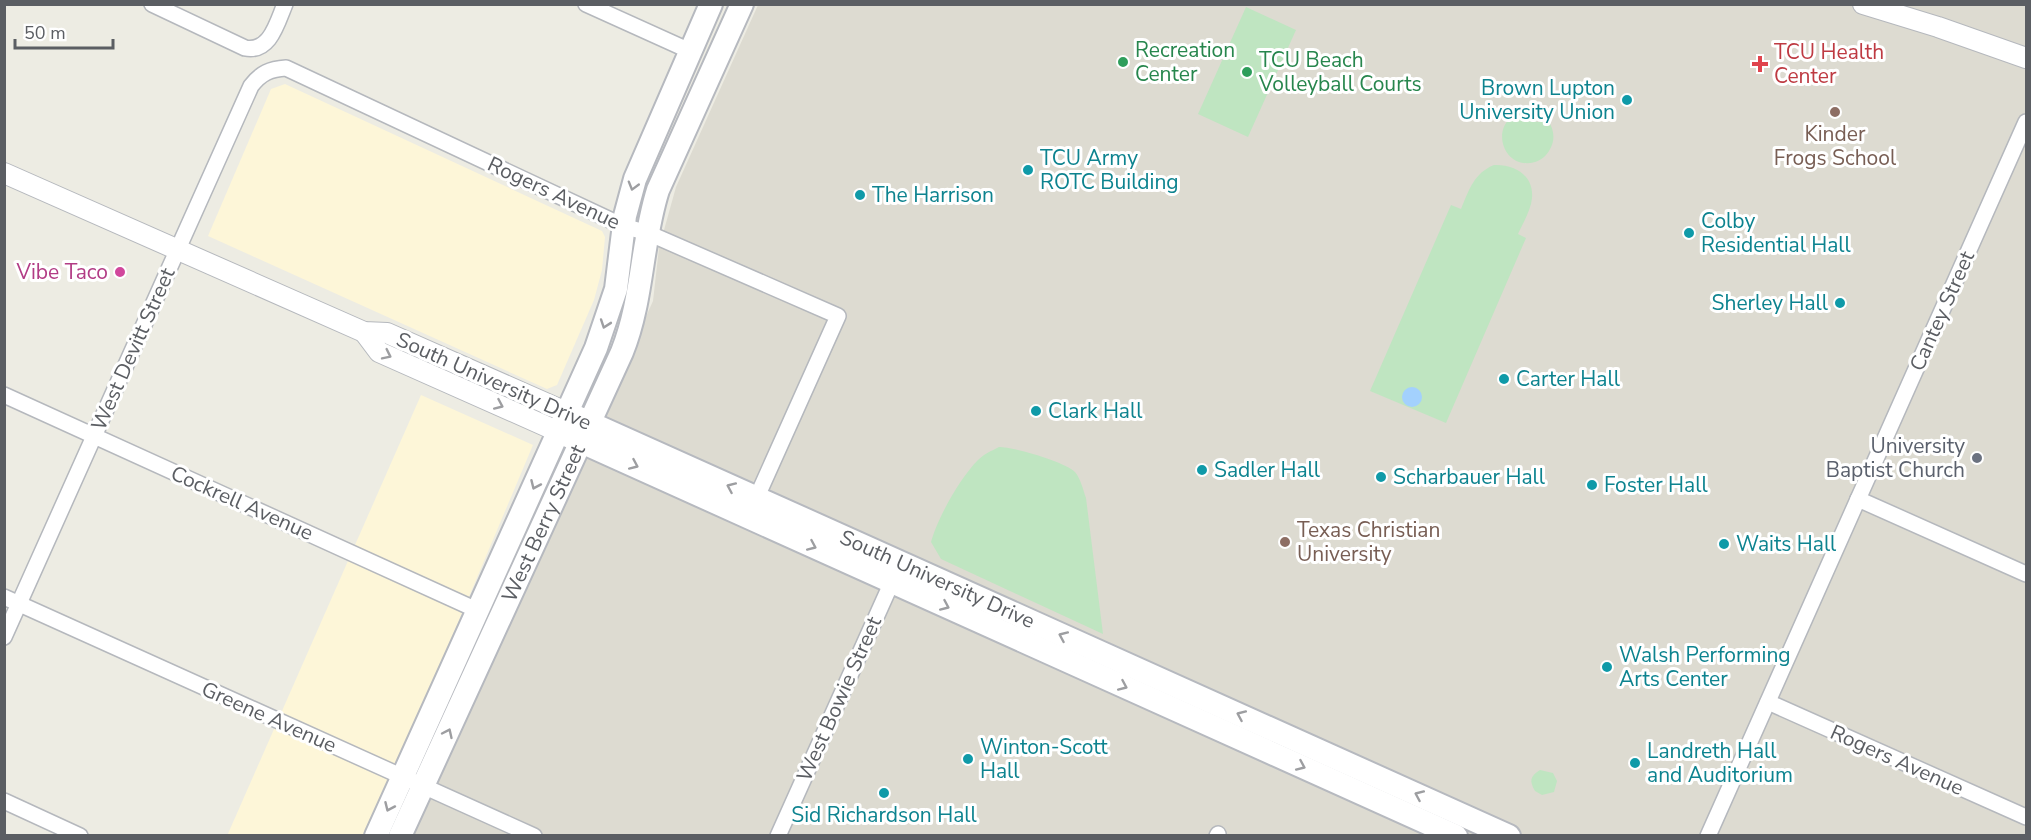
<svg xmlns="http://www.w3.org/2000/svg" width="2031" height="840" viewBox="0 0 2031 840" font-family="'Nunito Sans',sans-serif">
<rect width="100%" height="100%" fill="#edece3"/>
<g fill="#fdf6d8">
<polygon points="285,84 602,231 605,237 602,270 594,300 557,385 547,389 208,236 271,89"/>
<polygon points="421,395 533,445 405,748 363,835 227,836"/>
</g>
<polygon fill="#dddbd1" points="758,5 2026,5 2026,835 411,836 653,301 659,248 676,187"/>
<g fill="#bfe5c1">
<polygon points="1246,7 1296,30 1248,137 1198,114"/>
<path d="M1528 111 1530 118 1537 122 1548 120C1554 130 1556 140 1549 151 1546 156 1541 160 1535 162 1500 172 1486 116 1528 111Z"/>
<path d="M1494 165C1514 164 1534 175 1532 198 1531 210 1523 223 1518 234L1526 238 1446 423 1370 391 1451 205 1461 209C1469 190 1474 173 1494 165Z"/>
<path d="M999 447C1014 447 1065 462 1075 472 1081 479 1083 490 1086 498L1103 634 941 559 931 542C938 517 960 478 978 460 984 454 991 451 999 447Z"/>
<path d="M1540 770 1553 773 1557 781 1554 792 1542 795 1535 791C1529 781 1530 776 1540 770Z"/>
</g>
<circle fill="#a3d1fd" cx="1412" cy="397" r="10"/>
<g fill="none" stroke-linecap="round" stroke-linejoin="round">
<defs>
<g id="minor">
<path d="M152 4 245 48C270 53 277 23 285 4"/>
<polyline points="586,4 690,51"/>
<polyline points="4,395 479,611"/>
<polyline points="1858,499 2026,574"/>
<polyline points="4,597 534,836"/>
<path d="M4 637 251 86C261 73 270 69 286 68L623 226 648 233 838 316 756 499"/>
<polyline points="1768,702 2026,817"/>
<polyline points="4,801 80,836"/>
<polyline points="778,836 895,575"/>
<polyline points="1217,836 1218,834"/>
<polyline points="1708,836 2026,122"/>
</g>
<g id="tertiary">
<polyline points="1863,4 1938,27 2026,58"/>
<polyline points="4,173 364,332 387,333 568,413"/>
<polyline points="364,332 379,352 559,432"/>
</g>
<g id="secondary">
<path id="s1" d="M568 413 1509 836"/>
<polyline points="559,432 1456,836"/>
<polyline points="376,836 596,348 616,289 625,216 635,179 711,4"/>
<path id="s2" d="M400 836 622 352C643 300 641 243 658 190L742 4"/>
</g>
</defs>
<use href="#minor" stroke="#b5b8bd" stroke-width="18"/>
<use href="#tertiary" stroke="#b5b8bd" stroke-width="22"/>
<use href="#secondary" stroke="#b6b9bf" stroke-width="26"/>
<use href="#minor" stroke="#fff" stroke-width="15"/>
<use href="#tertiary" stroke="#fff" stroke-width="20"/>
<use href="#secondary" stroke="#fff" stroke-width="22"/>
</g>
<defs><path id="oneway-chevron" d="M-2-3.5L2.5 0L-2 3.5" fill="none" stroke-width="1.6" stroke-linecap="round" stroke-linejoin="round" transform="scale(1.5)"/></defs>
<g stroke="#9d9ea1">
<use href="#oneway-chevron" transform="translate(633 186) rotate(106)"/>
<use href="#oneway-chevron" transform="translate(605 324) rotate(109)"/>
<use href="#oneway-chevron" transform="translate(387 355) rotate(26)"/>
<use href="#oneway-chevron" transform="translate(499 405) rotate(24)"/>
<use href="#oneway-chevron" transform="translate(634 465) rotate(24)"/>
<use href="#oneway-chevron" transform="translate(535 485) rotate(114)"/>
<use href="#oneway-chevron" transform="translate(731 487) rotate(-156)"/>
<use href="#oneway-chevron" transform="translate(812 546) rotate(24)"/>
<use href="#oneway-chevron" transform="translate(945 606) rotate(24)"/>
<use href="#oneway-chevron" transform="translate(1063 636) rotate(-156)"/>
<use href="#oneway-chevron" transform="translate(1123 686) rotate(24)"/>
<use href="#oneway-chevron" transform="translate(1241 715) rotate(-156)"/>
<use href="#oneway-chevron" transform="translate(448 733) rotate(-65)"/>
<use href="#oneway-chevron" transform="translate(1301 766) rotate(24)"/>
<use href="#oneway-chevron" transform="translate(1419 795) rotate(-156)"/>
<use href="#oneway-chevron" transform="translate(389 807) rotate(114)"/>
</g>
<g fill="#2e9e5b" stroke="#fff" stroke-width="2">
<circle cx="1123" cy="62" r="6"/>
<circle cx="1247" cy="72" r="6"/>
</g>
<path fill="#e0444e" stroke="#fff" stroke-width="2" d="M1757 55h6v6h6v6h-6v6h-6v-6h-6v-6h6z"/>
<g fill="#0f9aa8" stroke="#fff" stroke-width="2">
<circle cx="1627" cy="100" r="6"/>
<circle cx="1028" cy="170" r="6"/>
<circle cx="860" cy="195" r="6"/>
<circle cx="1689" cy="233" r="6"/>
<circle cx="1840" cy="303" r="6"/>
<circle cx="1504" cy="379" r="6"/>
<circle cx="1036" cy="411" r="6"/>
<circle cx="1202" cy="470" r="6"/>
<circle cx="1381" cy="477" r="6"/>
<circle cx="1592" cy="485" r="6"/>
<circle cx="1724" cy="544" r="6"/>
<circle cx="1607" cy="667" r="6"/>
<circle cx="968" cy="759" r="6"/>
<circle cx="1635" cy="763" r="6"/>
<circle cx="884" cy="793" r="6"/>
</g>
<g fill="#8d6e63" stroke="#fff" stroke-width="2">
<circle cx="1835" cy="112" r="6"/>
<circle cx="1285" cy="542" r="6"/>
</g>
<circle fill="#d1479c" stroke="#fff" stroke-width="2" cx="120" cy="272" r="6"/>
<circle fill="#6b7280" stroke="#fff" stroke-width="2" cx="1977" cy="458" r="6"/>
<g text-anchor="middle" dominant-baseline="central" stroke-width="6" stroke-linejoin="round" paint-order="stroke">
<g font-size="21" fill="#27864d" stroke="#fff" text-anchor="start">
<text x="1135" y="50">Recreation<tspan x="1135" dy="24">Center</tspan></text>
<text x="1259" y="60">TCU Beach<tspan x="1259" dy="24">Volleyball Courts</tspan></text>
</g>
<g font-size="21" fill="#be3a42" stroke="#fff" text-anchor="start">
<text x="1774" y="52">TCU Health<tspan x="1774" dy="24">Center</tspan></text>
</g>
<g font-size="21" fill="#0d838f" stroke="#fff" text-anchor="start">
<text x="1615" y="88" text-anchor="end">Brown Lupton<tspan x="1615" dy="24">University Union</tspan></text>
<text x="1040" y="158">TCU Army<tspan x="1040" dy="24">ROTC Building</tspan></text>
<text x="872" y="195">The Harrison</text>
<text x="1701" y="221">Colby<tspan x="1701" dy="24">Residential Hall</tspan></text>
<text x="1828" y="303" text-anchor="end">Sherley Hall</text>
<text x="1516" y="379">Carter Hall</text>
<text x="1048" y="411">Clark Hall</text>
<text x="1214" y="470">Sadler Hall</text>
<text x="1393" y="477">Scharbauer Hall</text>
<text x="1604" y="485">Foster Hall</text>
<text x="1736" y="544">Waits Hall</text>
<text x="1619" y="655">Walsh Performing<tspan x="1619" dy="24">Arts Center</tspan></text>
<text x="980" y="747">Winton-Scott<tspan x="980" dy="24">Hall</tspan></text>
<text x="1647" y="751">Landreth Hall<tspan x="1647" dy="24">and Auditorium</tspan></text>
<text x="884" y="815" text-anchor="middle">Sid Richardson Hall</text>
</g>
<g font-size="21" fill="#785e54" stroke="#fff">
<text x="1835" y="134">Kinder<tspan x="1835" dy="24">Frogs School</tspan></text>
<text x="1297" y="530" text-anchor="start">Texas Christian<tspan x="1297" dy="24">University</tspan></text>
</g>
<g font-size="21" fill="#5b5e63" stroke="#fff">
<text transform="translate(554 193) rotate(25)">Rogers Avenue</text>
<text transform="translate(1942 311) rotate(-66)">Cantey Street</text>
<text transform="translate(133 349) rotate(-66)">West Devitt Street</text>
<text transform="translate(494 381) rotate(24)">South University Drive</text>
<text transform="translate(242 503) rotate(24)">Cockrell Avenue</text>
<text stroke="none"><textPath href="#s2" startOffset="344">West Berry Street</textPath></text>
<text stroke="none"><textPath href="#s1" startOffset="405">South University Drive</textPath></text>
<text transform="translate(839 699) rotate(-66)">West Bowie Street</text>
<text transform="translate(269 717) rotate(24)">Greene Avenue</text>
<text transform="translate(1897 760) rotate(24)">Rogers Avenue</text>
</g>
<g font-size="21" fill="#b23c85" stroke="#fff" text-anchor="end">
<text x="108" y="272">Vibe Taco</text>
</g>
<g font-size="21" fill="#5b616d" stroke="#fff" text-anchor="end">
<text x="1965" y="446">University<tspan x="1965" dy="24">Baptist Church</tspan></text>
</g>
</g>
<rect width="2031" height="840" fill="none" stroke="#5b5e63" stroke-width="12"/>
<path d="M15 39v9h98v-9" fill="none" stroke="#5b5e63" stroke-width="3"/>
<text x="24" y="39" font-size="18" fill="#5b5e63" stroke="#ffffff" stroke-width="4.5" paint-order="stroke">50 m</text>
</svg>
